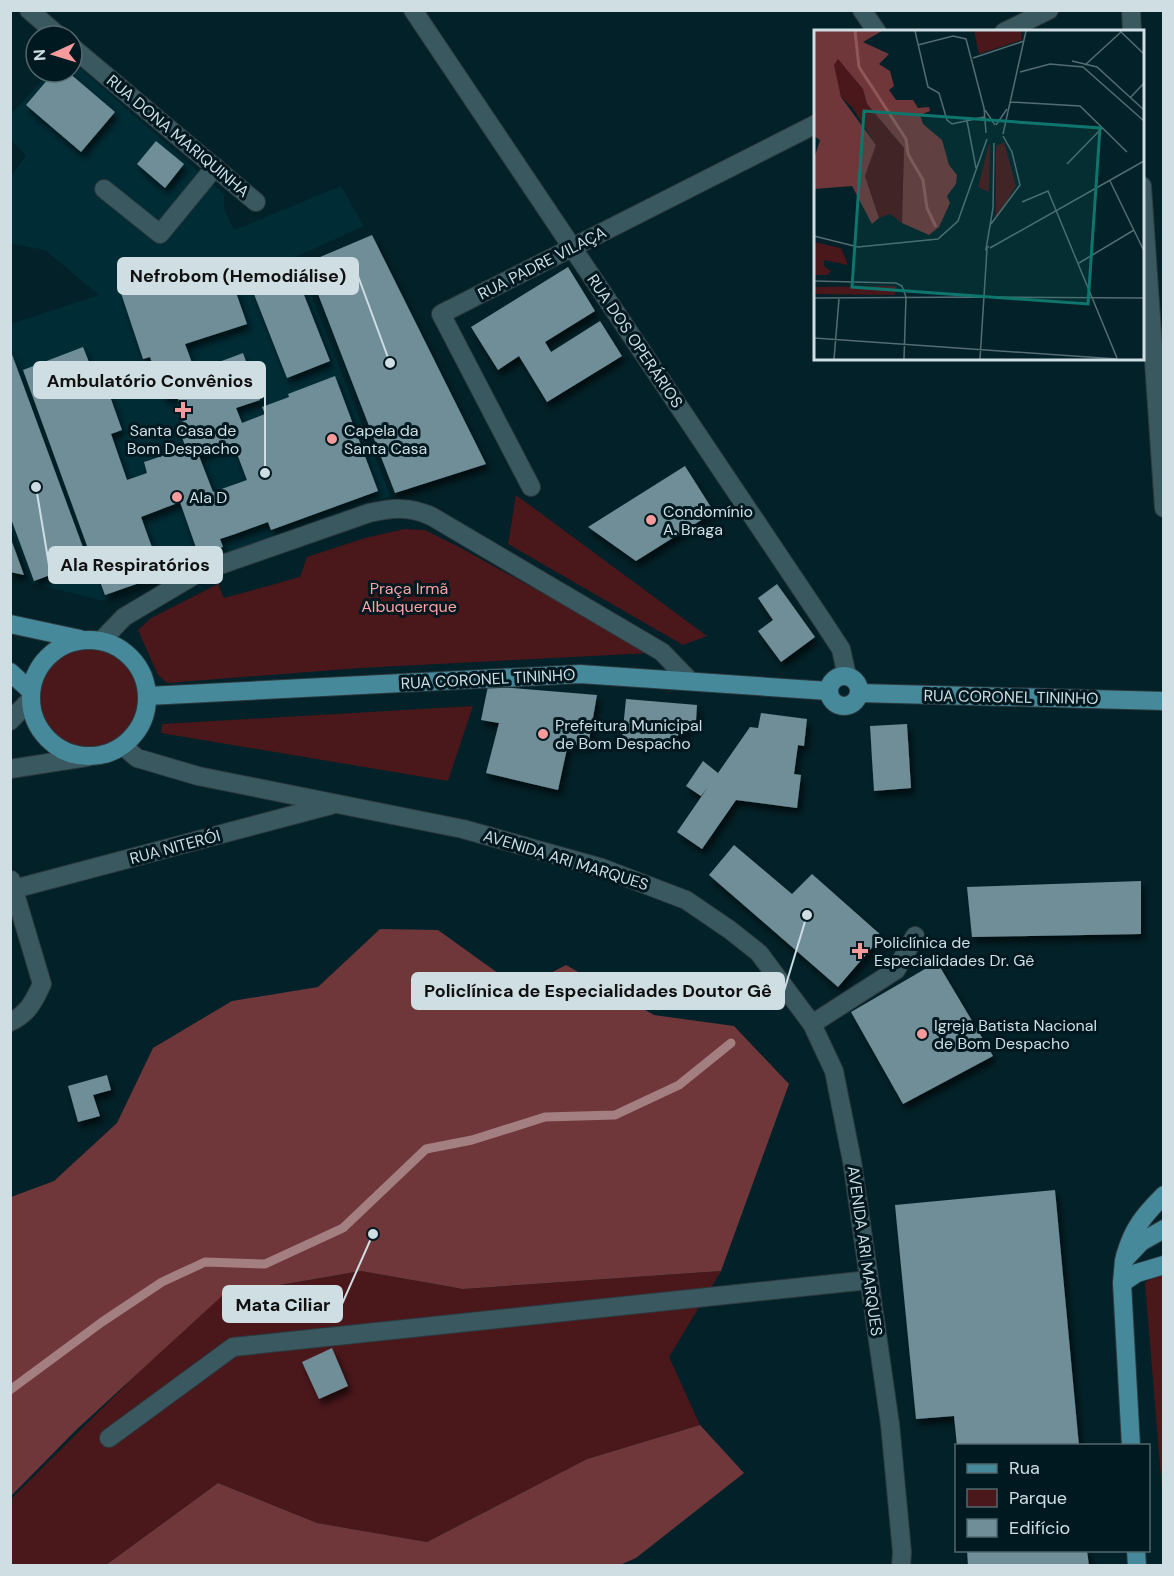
<svg xmlns="http://www.w3.org/2000/svg" width="1174" height="1576" viewBox="0 0 1174 1576" font-family="'DM Sans',sans-serif">
<defs>
<filter id="shadow"><feDropShadow dx="3.5" dy="6" stdDeviation="3" flood-color="#0009"/></filter>
</defs>
<rect width="100%" height="100%" fill="#032128"/>
<polygon fill="#002c35" points="72,61 224,194 224,209 234,230 341,186 364,226 296,257 390,496 104,601 31,583 11,528 11,324 99,295 45,250 11,244 11,176 26,155 11,140 11,114 50,72 72,72"/>
<g fill="#4a171b">
<polygon points="516,495 707,636 683,645 508,544"/>
<polygon points="404,529 425,530 459,547 651,653 360,668 167,683 158,675 138,630 151,618 218,584 224,598 300,577 307,557 365,538"/>
<circle cx="89" cy="697" r="50"/>
<polygon points="473,706 448,781 161,733 162,724"/>
<polygon points="361,1271 463,1289 721,1271 669,1357 700,1425 587,1459 427,1542 317,1523 218,1483 106,1565 11,1566 11,1499 167,1344 222,1295"/>
<polygon points="1163,1273 1163,1502 1145,1283 1155,1275"/>
</g>
<g fill="#6f3739">
<polygon points="380,929 438,930 520,989 566,965 654,1015 734,1026 789,1084 721,1271 463,1289 361,1271 223,1295 76,1430 11,1496 11,1197 54,1181 117,1123 153,1048 232,1001 318,987"/>
<polygon points="700,1425 744,1473 636,1558 620,1565 106,1565 218,1483 317,1523 427,1542 587,1459"/>
</g>
<g fill="none" stroke-linecap="round" stroke-linejoin="round">
<polyline stroke="#a37f81" stroke-width="9" points="10,1390 102,1322 162,1282 205,1262 265,1264 343,1228 426,1149 472,1140 545,1117 615,1115 679,1085 731,1043"/>
</g>
<g fill="#6f8e97" fill-rule="evenodd" filter="url(#shadow)">
<polygon points="54,72 68,72 115,112 81,152 26,105"/>
<polygon points="156,141 184,164 165,188 137,164"/>
<polygon points="372,235 486,464 395,493 306,263"/>
<path d="M218 261 227 287 233 284 247 324 185 344 195 371 243 353 260 400 236 408 242 423 265 414 262 407 289 397 288 394 335 376 378 491 271 530 268 522 235 534 220 539 223 547 199 556 180 502 141 517 162 575 105 595 23 370 83 347 100 390 107 388 122 430 111 434 127 480 147 473 144 462 186 448 177 424 186 420 177 396 165 399 150 357 143 359 121 293ZM233 443 247 480 213 492 199 456Z"/>
<polygon points="568,267 595,311 545,342 551,352 600,321 622,356 547,402 519,356 498,370 471,327"/>
<polygon points="295,272 330,361 287,378 252,289"/>
<polygon points="10,349 88,561 34,581 10,516"/>
<polygon points="685,466 714,512 636,561 588,527"/>
<polygon points="10,539 11,539 24,575 10,572"/>
<polygon points="777,584 815,637 781,662 758,631 773,620 758,598"/>
<polygon points="488,686 597,695 588,746 568,744 558,790 486,773 499,723 481,720"/>
<polygon points="626,699 697,705 696,721 671,741 622,739"/>
<polygon points="761,713 807,719 804,746 798,745 794,774 801,775 797,808 736,800 702,849 677,832 708,787 701,796 686,786 703,761 718,773 750,727 758,728"/>
<polygon points="907,724 911,788 874,791 870,726"/>
<polygon points="734,845 792,894 812,874 882,936 838,987 709,875"/>
<polygon points="1141,881 1141,934 972,937 967,887"/>
<polygon points="937,962 993,1056 903,1104 851,1012"/>
<polygon points="107,1075 111,1090 93,1095 100,1116 78,1122 68,1086"/>
<polygon points="1055,1190 1079,1446 957,1446 954,1416 916,1419 895,1205"/>
<polygon points="332,1348 348,1386 319,1399 302,1362"/>
<polygon points="967,1550 1087,1550 1089,1566 968,1566"/>
</g>
<g fill="none" stroke-linecap="round" stroke-linejoin="round">
<defs>
<g id="minor">
<polyline points="29,10 59,36"/>
<polyline points="413,10 824,623 841,649 847,676"/>
<polyline points="862,10 877,32"/>
<polyline points="1131,10 1132,32"/>
<polyline points="1004,32 1049,10"/>
<polyline points="72,47 256,202"/>
<polyline points="1142,186 1164,508"/>
<polyline points="104,189 160,234 215,167"/>
<polyline points="531,487 441,314 816,124"/>
<path d="M102 640 124 617 200 572 369 513C393 508 408 506 431 516L662 652 690 681"/>
<polyline points="10,721 31,699"/>
<polyline points="123,746 137,758 198,776 463,829 602,868 686,900 730,930 759,953 812,1024 834,1071 852,1161 890,1424 902,1552 901,1566"/>
<polyline points="10,769 87,757"/>
<polyline points="14,889 331,805"/>
<path d="M10 1022C28 1014 34 1001 42 984L11 880"/>
<polyline points="812,1024 896,970 915,936"/>
<polyline points="109,1438 233,1347 869,1280"/>
</g>
<g id="major">
<polyline points="10,624 80,639"/>
<circle cx="89" cy="698" r="58"/>
<polyline points="10,672 31,691"/>
<circle cx="844" cy="691" r="15"/>
<polyline points="859,693 1164,701"/>
<polyline points="147,696 580,674 829,691"/>
<path d="M1125 1256C1133 1228 1144 1215 1164 1195"/>
<polyline points="1122,1283 1137,1273 1164,1265"/>
<polyline points="1131,1446 1122,1283 1124,1260 1141,1242 1164,1229"/>
<polyline points="1136,1550 1137,1566"/>
</g>
</defs>
<use href="#minor" stroke="#2d393e" stroke-width="20"/>
<use href="#major" stroke="#2d393e" stroke-width="20"/>
<use href="#minor" stroke="#3a5860" stroke-width="18"/>
<use href="#major" stroke="#46899a" stroke-width="18"/>
</g>
<g fill="#f59b9c" stroke="#00181f" stroke-width="2">
<path d="M180 401h6v6h6v6h-6v6h-6v-6h-6v-6h6z"/>
<circle cx="332" cy="439" r="6"/>
<circle cx="177" cy="497" r="6"/>
<circle cx="651" cy="520" r="6"/>
<circle cx="543" cy="734" r="6"/>
<path d="M857 942h6v6h6v6h-6v6h-6v-6h-6v-6h6z"/>
<circle cx="922" cy="1034" r="6"/>
</g>
<g text-anchor="middle" dominant-baseline="central" stroke-width="6" stroke-linejoin="round" paint-order="stroke">
<g font-size="16" fill="#cedee3" stroke="#00181f">
<text transform="translate(178 136) rotate(40)">RUA DONA MARIQUINHA</text>
<text transform="translate(542 263) rotate(-27)">RUA PADRE VILAÇA</text>
<text transform="translate(635 341) rotate(56)">RUA DOS OPERÁRIOS</text>
<text transform="translate(488 679) rotate(-3)">RUA CORONEL TININHO</text>
<text transform="translate(1011 697) rotate(1)">RUA CORONEL TININHO</text>
<text transform="translate(175 847) rotate(-15)">RUA NITERÓI</text>
<text transform="translate(566 860) rotate(17)">AVENIDA ARI MARQUES</text>
<text transform="translate(865 1251) rotate(82)">AVENIDA ARI MARQUES</text>
</g>
<g font-size="16" fill="#cedee3" stroke="#00181f" text-anchor="start">
<text x="183" y="430" text-anchor="middle">Santa Casa de<tspan x="183" dy="18">Bom Despacho</tspan></text>
<text x="344" y="430">Capela da<tspan x="344" dy="18">Santa Casa</tspan></text>
<text x="189" y="497">Ala D</text>
<text x="663" y="511">Condomínio<tspan x="663" dy="18">A. Braga</tspan></text>
<text x="555" y="725">Prefeitura Municipal<tspan x="555" dy="18">de Bom Despacho</tspan></text>
<text x="874" y="942">Policlínica de<tspan x="874" dy="18">Especialidades Dr. Gê</tspan></text>
<text x="934" y="1025">Igreja Batista Nacional<tspan x="934" dy="18">de Bom Despacho</tspan></text>
</g>
<g font-size="16" fill="#fca1a3" stroke="#00181f">
<text x="409" y="588">Praça Irmã<tspan x="409" dy="18">Albuquerque</tspan></text>
</g>
</g>
<g transform="translate(814 30)">
<rect width="330" height="330" fill="#032128"/>
<path d="M160 1H207L208 10 165 24ZM24 28 49 59 53 74 90 118 88 193 76 184 65 188 51 146 62 115 38 77 27 67 19 35ZM190 112 202 156 182 189V116ZM175 114 176 115 175 162 164 157ZM0 212 27 218 34 235 10 230V236L17 241 13 245H0ZM82 256 81 265 0 264V257Z" fill="#4a171b"/>
<path d="M0 1H68L49 12 75 24 65 34 76 41 80 56 75 60 82 70H99L104 78 115 77 116 81 106 85 109 94 128 110 135 135 143 145 142 154 133 166 136 173 125 197 115 205 88 193 90 118 53 74 49 59 24 29 20 35 27 67 62 115 51 146 65 188 58 194 38 156 0 159V129L6 110 0 106Z" fill="#6f3739"/>
<path fill="none" stroke="#915657" stroke-width="3" d="M41 1 45 37 92 109 94 124 109 150 113 178 122 197"/>
<path fill="none" stroke="#546d73" stroke-width="1.5" d="M101 1 114 57 125 63 133 90 138 94 170 87M306 1 330 24M104 15 139 6 152 9 170 78 172 103M159 28 210 11M258 31 283 37 330 80M271 35 307 2M206 42 236 34 269 37 330 91M316 68 330 53M196 72 266 76 313 122M171 80 181 95M153 91 162 138M182 95 193 79M189 104 212 1M253 134 288 98M296 151 330 221M208 172 234 161 303 328M177 194 206 155 198 122 189 106M0 206 44 217 124 209 144 191 173 109M175 216 172 219 179 178 180 113M176 218 330 131M265 233 320 200M0 251 82 253M82 253 88 256 92 267 90 329M169 267 330 268M0 268 169 267M0 308 303 329M20 329 25 269M166 329 173 219"/>
<path fill="#0f766e" fill-opacity="0.15" stroke="#0f766e" stroke-width="3" d="M50 81 286 98 274 274 38 257Z"/>
<rect width="330" height="330" fill="none" stroke="#cedee3" stroke-width="3"/>
</g>
<path fill="none" stroke="#cedee3" stroke-width="2" d="M390 363L358 276M265 473L265 380M36 487L49 565M807 915L784 991M373 1234L342 1304"/>
<g fill="#cedee3" stroke="#00181f" stroke-width="2">
<circle cx="390" cy="363" r="6"/>
<circle cx="265" cy="473" r="6"/>
<circle cx="36" cy="487" r="6"/>
<circle cx="807" cy="915" r="6"/>
<circle cx="373" cy="1234" r="6"/>
</g>
<g fill="#cedee3" stroke="#cedee3" stroke-width="2">
<rect x="118" y="258" width="240" height="36" rx="6"/>
<rect x="34" y="362" width="231" height="36" rx="6"/>
<rect x="49" y="547" width="173" height="36" rx="6"/>
<rect x="412" y="973" width="372" height="36" rx="6"/>
<rect x="223" y="1286" width="119" height="36" rx="6"/>
</g>
<g font-size="18" text-anchor="middle" font-weight="bold" fill="#111">
<text x="238" y="282">Nefrobom (Hemodiálise)</text>
<text x="150" y="387">Ambulatório Convênios</text>
<text x="135" y="571">Ala Respiratórios</text>
<text x="598" y="997">Policlínica de Especialidades Doutor Gê</text>
<text x="283" y="1311">Mata Ciliar</text>
</g>
<rect width="1174" height="1576" fill="none" stroke="#cedee3" stroke-width="24"/>
<rect x="955" y="1444" width="195" height="108" fill="#00181f" stroke="#52676d" stroke-width="1.5"/>
<rect x="967" y="1464" width="30" height="9" fill="#46899a" stroke="#52676d" stroke-width="1.5"/>
<text x="1009" y="1474" font-size="18" fill="#cedee3">Rua</text>
<rect x="967" y="1489" width="30" height="18" fill="#4a171b" stroke="#52676d" stroke-width="1.5"/>
<text x="1009" y="1504" font-size="18" fill="#cedee3">Parque</text>
<rect x="967" y="1519" width="30" height="18" fill="#6f8e97" stroke="#52676d" stroke-width="1.5"/>
<text x="1009" y="1534" font-size="18" fill="#cedee3">Edifício</text>
<g transform="translate(54 54) rotate(266)"><circle r="28" fill="#00181f" stroke="#52676d" stroke-width="1.5"/>
<path d="M0-4.5L10 22L0 15L-10 22Z" fill="#f59b9c"/>
<text y="-9" font-size="16" font-weight="bold" text-anchor="middle" fill="#cedee3">N</text>
</g>
</svg>
